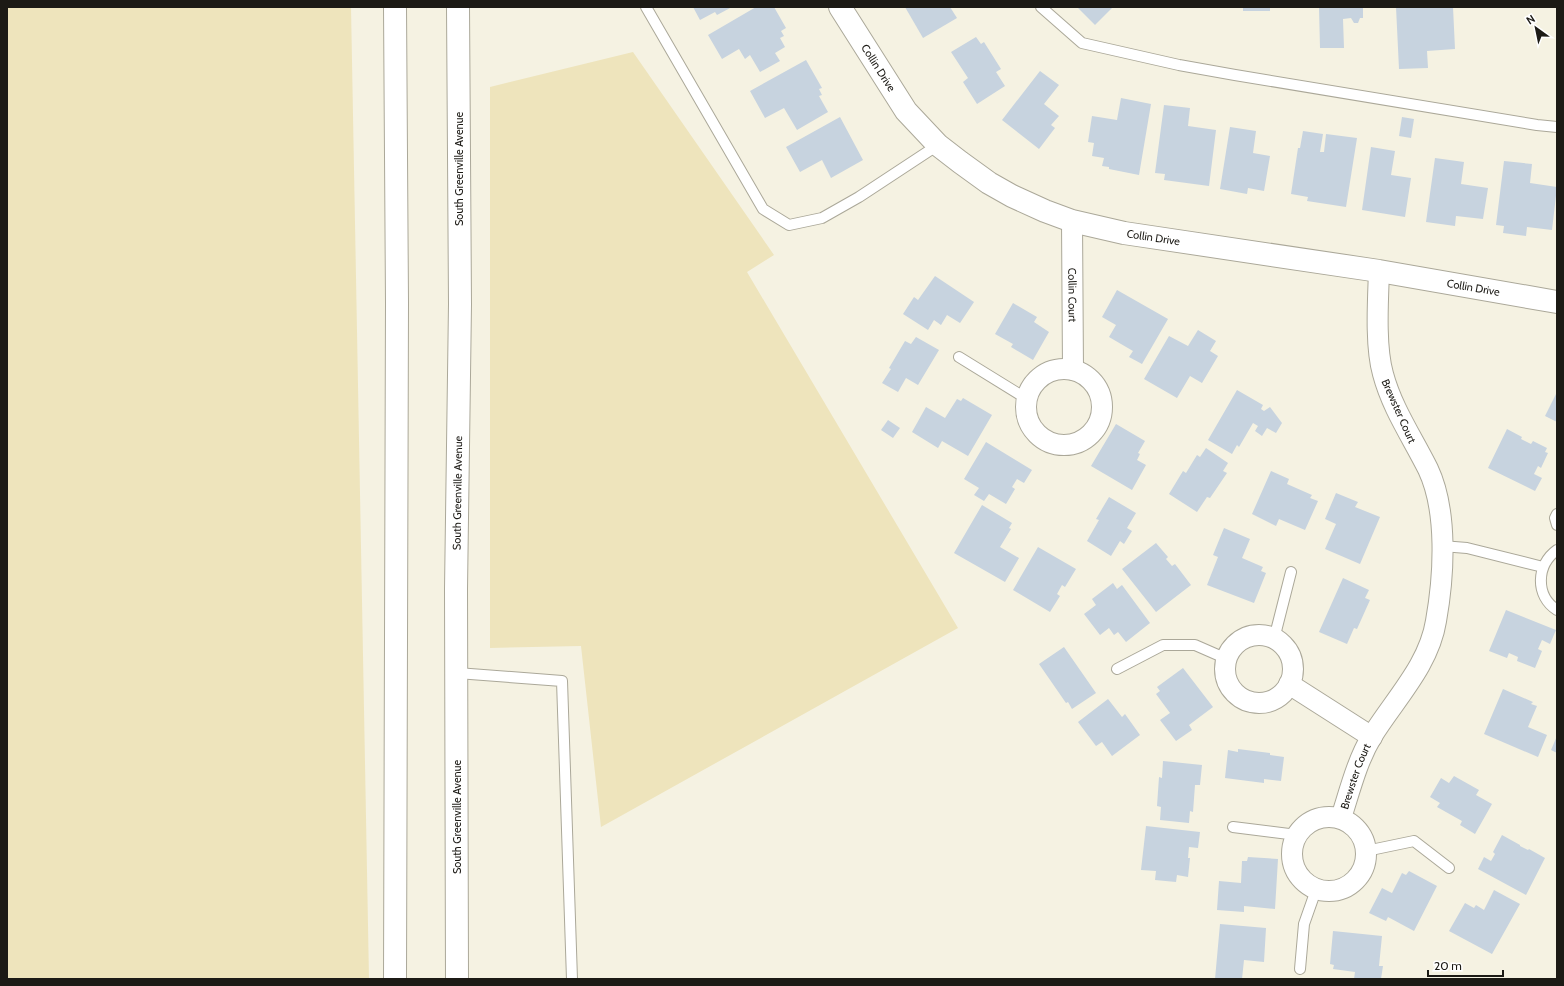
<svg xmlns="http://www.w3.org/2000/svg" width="1564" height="986" viewBox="0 0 1564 986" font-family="Cabin,sans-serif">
<rect width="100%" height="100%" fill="#f5f2e2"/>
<g fill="#eee4bc">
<polygon points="7,7 351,7 369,979 7,979"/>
<polygon points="633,52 774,255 747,272 958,628 601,827 581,646 490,648 490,87"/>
</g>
<g fill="#c7d3df">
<polygon points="693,7 732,7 717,15 715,12 700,20"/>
<polygon points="756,7 774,7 786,28 781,31 784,36 780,38 785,47 775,53 780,61 760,72 750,55 745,59 739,49 722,59 708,35"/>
<polygon points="905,7 950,7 957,18 923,38"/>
<polygon points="1077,7 1113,7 1095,25"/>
<rect x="1243" y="7" width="27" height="4"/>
<polygon points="1319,7 1363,7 1363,18 1360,18 1358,23 1354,23 1351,18 1343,19 1344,48 1320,48"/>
<polygon points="1396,7 1453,7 1455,49 1427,51 1428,68 1399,69"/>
<polygon points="976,37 981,44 984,42 1001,69 996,72 1005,86 977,104 963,82 968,78 951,52"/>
<polygon points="806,60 822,88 819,89 822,95 819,96 828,112 797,130 784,108 765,118 750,91"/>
<polygon points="1040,71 1059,85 1044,104 1059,116 1051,125 1055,128 1039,149 1002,120"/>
<polygon points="1121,98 1151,104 1139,175 1109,169 1109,167 1102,166 1104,158 1092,156 1094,143 1088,142 1092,116 1117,120"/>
<polygon points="1164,105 1190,108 1188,126 1216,130 1209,186 1164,180 1165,174 1155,173"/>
<polygon points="840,117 863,160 831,178 822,160 800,172 786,147"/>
<polygon points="1402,117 1414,119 1411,138 1399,136"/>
<polygon points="1230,127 1256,131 1253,153 1270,156 1264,191 1248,188 1247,194 1220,189"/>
<polygon points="1303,131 1323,134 1320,152 1324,152 1326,134 1357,138 1346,207 1307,201 1308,197 1291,194 1298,148 1300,148"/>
<polygon points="1371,147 1395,151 1391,175 1411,178 1405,217 1362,210"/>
<polygon points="1435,158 1464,162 1461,184 1488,188 1483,219 1456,216 1455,226 1426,222"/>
<polygon points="1504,161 1532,164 1530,183 1557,187 1552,230 1527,227 1526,236 1503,233 1504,226 1496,225"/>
<polygon points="935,276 974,302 960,323 947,315 941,325 934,320 928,330 903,314 914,297 918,300"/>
<polygon points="1117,290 1168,319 1142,364 1129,357 1133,351 1109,337 1116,325 1102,317"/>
<polygon points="1013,303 1037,317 1034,322 1049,332 1033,360 1011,347 1013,344 995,334"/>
<polygon points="1198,330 1216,341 1210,351 1218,356 1202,383 1190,376 1177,398 1144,379 1169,336 1188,346"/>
<polygon points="916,337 939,350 918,385 906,378 898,392 882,383 891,369 889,368 905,341 911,344"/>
<polygon points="1237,390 1263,405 1261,409 1264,411 1270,407 1282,423 1276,433 1267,428 1262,436 1255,431 1258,426 1253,423 1239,447 1237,445 1232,454 1208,440"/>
<polygon points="1557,392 1557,422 1545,416"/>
<polygon points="963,398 992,415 968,456 942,441 938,448 912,432 926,407 945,418 957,399 961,401"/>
<polygon points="888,420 900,428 893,438 881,430"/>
<polygon points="1116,424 1145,441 1138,453 1140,454 1137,460 1146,465 1132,490 1091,466"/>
<polygon points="1507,429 1522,437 1521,439 1531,444 1533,441 1547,448 1545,452 1548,453 1541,468 1538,466 1534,474 1542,478 1535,491 1488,468"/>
<polygon points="986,442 1032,470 1024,483 1017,479 1012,487 1015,489 1006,504 989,494 984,501 974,495 979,488 964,479"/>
<polygon points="1206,448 1228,463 1223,471 1227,473 1210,498 1207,497 1197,512 1169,494 1183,471 1186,473 1197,455 1200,457"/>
<polygon points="1271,471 1289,479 1287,484 1312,495 1310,498 1318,501 1305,530 1279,519 1276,526 1252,514"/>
<polygon points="1336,493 1358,502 1355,507 1380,517 1360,564 1325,549 1336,524 1325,519"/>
<polygon points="1109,497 1136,513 1127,528 1132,531 1124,544 1120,541 1111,556 1087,541 1099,520 1096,519"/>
<polygon points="982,505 1012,523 1009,528 1011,529 1000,547 1019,558 1005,582 954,553"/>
<polygon points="1224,528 1250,539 1242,558 1263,567 1261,571 1266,573 1254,603 1207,585 1218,557 1213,555"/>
<polygon points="1156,543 1168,557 1166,559 1172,566 1175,564 1191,585 1156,612 1122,569"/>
<polygon points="1038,547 1076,569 1065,587 1062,585 1057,594 1060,596 1050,612 1013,590"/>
<polygon points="1343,578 1369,590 1365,598 1370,600 1357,629 1354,628 1347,644 1319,632"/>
<polygon points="1113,583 1117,589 1122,585 1150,623 1126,642 1118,632 1114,635 1109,628 1100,635 1084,614 1096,605 1092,599"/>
<polygon points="1506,610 1556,630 1550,644 1542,640 1538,649 1542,651 1535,668 1517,661 1518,657 1509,653 1507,658 1489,651"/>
<polygon points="1064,647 1096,693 1072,709 1068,702 1066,703 1039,664"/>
<polygon points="1183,668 1213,707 1189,725 1192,730 1176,741 1160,720 1170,713 1156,694 1160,691 1157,687"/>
<polygon points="1503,689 1533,702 1531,704 1537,706 1528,727 1547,735 1538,757 1484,734"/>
<polygon points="1108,699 1122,717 1125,714 1140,735 1112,756 1102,742 1096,746 1078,722"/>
<polygon points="1557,736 1557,753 1551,750"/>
<polygon points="1238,749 1270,753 1270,755 1284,757 1281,781 1264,779 1264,783 1225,778 1228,750 1238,752"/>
<polygon points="1163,761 1202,765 1200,785 1195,785 1193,812 1190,811 1189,823 1160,820 1161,807 1157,806 1159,777 1162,778"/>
<polygon points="1454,776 1479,790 1476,795 1492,804 1475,834 1460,825 1462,821 1437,807 1440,803 1430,797 1441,778 1449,783"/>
<polygon points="1146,826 1200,832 1198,848 1189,847 1188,858 1190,858 1188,877 1177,875 1176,882 1155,880 1156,871 1141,870"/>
<polygon points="1502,835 1520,845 1520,846 1528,850 1529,849 1545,858 1526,895 1478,869 1484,857 1491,861 1495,854 1493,852"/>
<polygon points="1248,857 1278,859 1275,909 1244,906 1244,912 1217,910 1219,881 1241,883 1242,861 1247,861"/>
<polygon points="1409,871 1437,886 1414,931 1388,917 1386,921 1369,913 1382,888 1392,893 1402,873 1406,875"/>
<polygon points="1494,890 1520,904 1492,954 1449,931 1465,903 1474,908 1476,905 1484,910"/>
<polygon points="1220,924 1266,928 1264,962 1244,960 1242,979 1215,979"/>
<polygon points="1333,931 1382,936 1379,966 1383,966 1381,979 1354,979 1355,972 1333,969 1334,965 1330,964"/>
</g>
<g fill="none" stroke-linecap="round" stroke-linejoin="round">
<defs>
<g id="service">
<polyline points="646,7 763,209 789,225 822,218 859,197 938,145"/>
<polyline points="1041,7 1082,43 1179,65 1235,75 1537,125 1557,127"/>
<polyline points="959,357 1027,399"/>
<polyline points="1557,514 1555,518 1557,525"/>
<polyline points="1442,546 1467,548 1543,567"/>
<path d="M1557 550C1536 565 1535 596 1557 610"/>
<polyline points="1274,639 1291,572"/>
<polyline points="1117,669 1163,645 1195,645 1227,659"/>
<polyline points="457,673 562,681 572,979"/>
<polyline points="1233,827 1297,835"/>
<polyline points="1366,851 1414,841 1449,868"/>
<polyline points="1300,969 1304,924 1316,890"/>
</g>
<g id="minor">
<path id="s1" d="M1072 221 1073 370"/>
<circle cx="1064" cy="407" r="38"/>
<circle cx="1259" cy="669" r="34"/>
<polyline points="1289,684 1372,737"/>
<circle cx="1329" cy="854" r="37"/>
<path id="s2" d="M1341 818C1350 790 1357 761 1372 736 1395 699 1429 665 1436 621 1444 576 1448 511 1428 469 1412 437 1392 408 1383 374 1375 346 1378 300 1379 271"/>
</g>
<g id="tertiary">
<path id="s3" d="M840 7 906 111 938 145 960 162 989 183 1012 196 1045 211 1072 221 1124 233 1379 271 1557 302"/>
</g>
<g id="secondary">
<polyline points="395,979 397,303 395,7"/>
<path id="s4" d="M457 979 456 589 460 304 458 7"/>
</g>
</defs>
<use href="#service" stroke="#aba899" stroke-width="12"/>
<use href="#minor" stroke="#aba899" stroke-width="22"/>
<use href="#tertiary" stroke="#aba899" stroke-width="24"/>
<use href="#secondary" stroke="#aba899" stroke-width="24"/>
<use href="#service" stroke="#fff" stroke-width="10"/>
<use href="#minor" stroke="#fff" stroke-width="20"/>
<use href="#tertiary" stroke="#fff" stroke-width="22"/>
<use href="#secondary" stroke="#fff" stroke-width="22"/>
</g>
<g text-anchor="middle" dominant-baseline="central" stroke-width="3" stroke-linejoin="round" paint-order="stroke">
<g font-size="11" fill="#1c1a15" stroke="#fff">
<text stroke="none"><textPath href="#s3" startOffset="72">Collin Drive</textPath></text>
<text transform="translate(459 169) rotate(-90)">South Greenville Avenue</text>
<text stroke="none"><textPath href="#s3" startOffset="408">Collin Drive</textPath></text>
<text stroke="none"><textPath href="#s3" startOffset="732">Collin Drive</textPath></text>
<text stroke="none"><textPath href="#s1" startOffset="74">Collin Court</textPath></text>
<text transform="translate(1399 411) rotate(66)">Brewster Court</text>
<text stroke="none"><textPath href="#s4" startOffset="486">South Greenville Avenue</textPath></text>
<text stroke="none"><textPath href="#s2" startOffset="44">Brewster Court</textPath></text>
<text transform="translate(457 817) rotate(-90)">South Greenville Avenue</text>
</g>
</g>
<rect width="1564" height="986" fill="none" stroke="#1c1a15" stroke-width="16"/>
<g transform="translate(1536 28) rotate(327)" stroke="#ffffff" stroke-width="3" paint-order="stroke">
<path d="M0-3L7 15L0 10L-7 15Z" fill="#1c1a15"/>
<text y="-6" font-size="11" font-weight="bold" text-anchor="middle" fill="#1c1a15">N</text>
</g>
<path d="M1428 970v6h75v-6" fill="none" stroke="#1c1a15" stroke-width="2"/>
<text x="1434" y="970" font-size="12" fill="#1c1a15" stroke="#ffffff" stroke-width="3" paint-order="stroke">20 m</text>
</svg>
